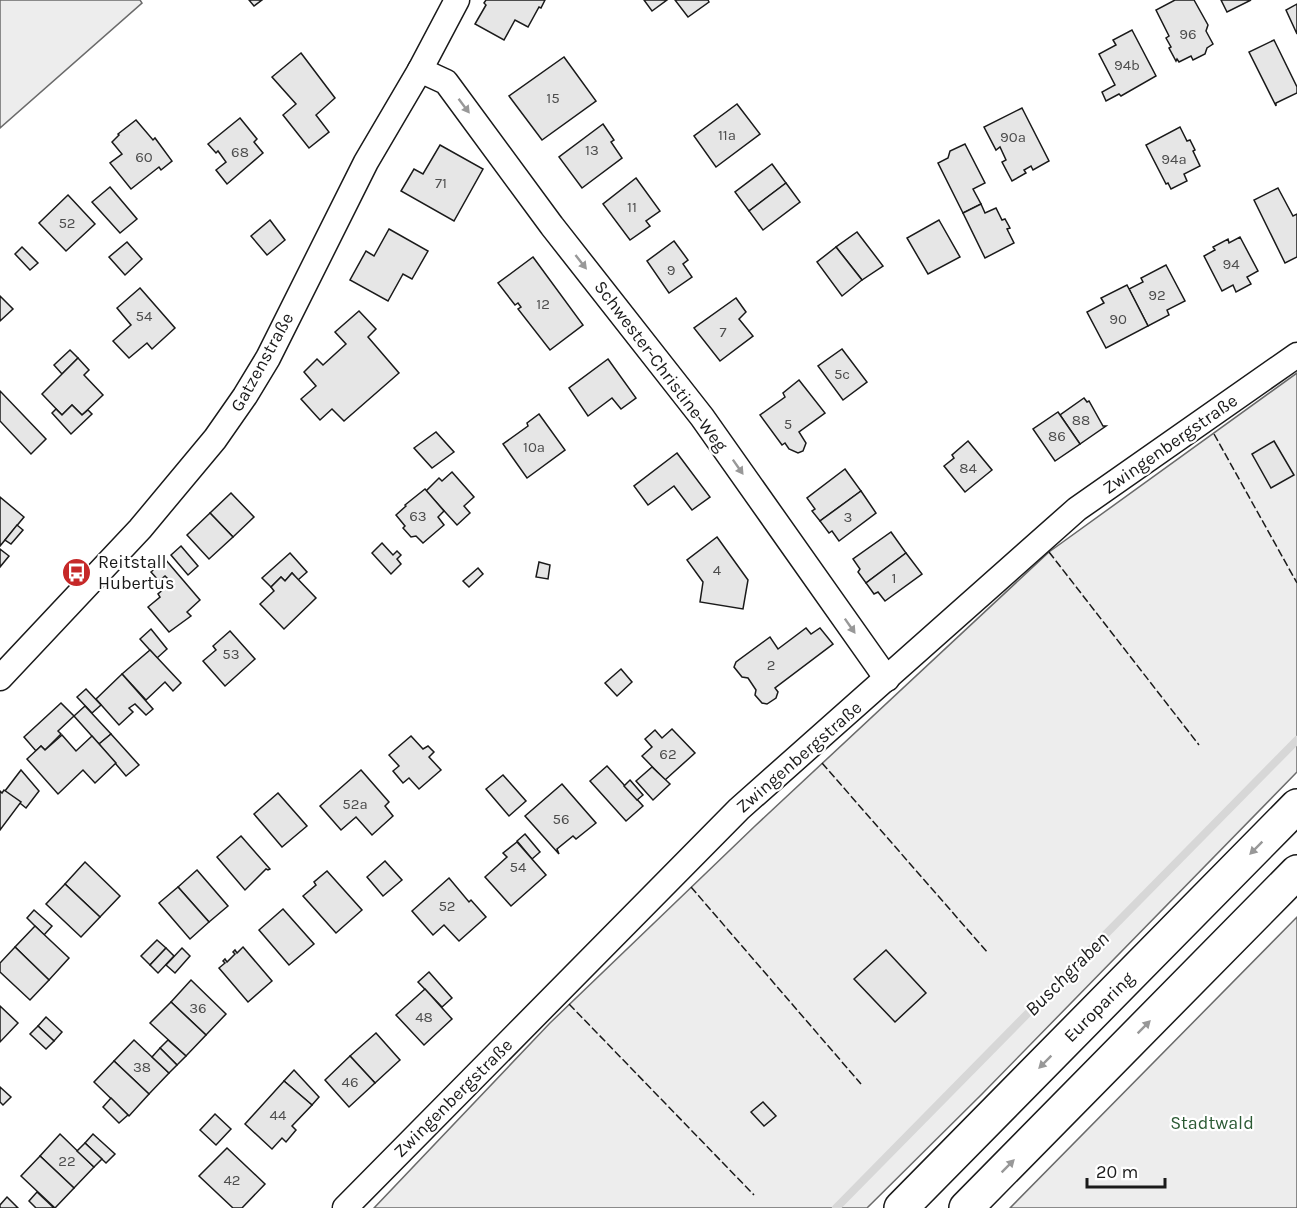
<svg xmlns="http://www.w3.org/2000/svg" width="1297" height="1208" viewBox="0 0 1297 1208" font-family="Karla,sans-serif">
<rect width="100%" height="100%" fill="#fff"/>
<g fill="#ededed" stroke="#6a6a6a" stroke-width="1.5">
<polygon points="0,0 140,0 142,3 0,128"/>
<polygon points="1297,373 1297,772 982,1094 867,1208 374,1208 550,1023 755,826 1049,552"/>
<polygon points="1297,917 1297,1208 1010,1208"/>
</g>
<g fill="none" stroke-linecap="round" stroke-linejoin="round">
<polyline stroke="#d7d7d7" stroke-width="8" points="836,1208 1297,740"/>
</g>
<g fill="#e6e6e6" stroke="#1a1a1a" stroke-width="1.5">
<polygon points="249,0 262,0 254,6"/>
<polygon points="486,0 545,0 541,8 539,7 528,27 515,20 504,40 475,24 486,5 484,3"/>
<polygon points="644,0 667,0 652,11"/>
<polygon points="675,0 708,0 709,2 688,17"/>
<polygon points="1194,0 1208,25 1206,31 1213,44 1207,48 1205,54 1193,60 1191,56 1179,62 1177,59 1176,61 1169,48 1171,47 1166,38 1169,36 1156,10 1175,0"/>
<polygon points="1221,0 1251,0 1227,12"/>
<polygon points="1297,4 1297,34 1286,10"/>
<polygon points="1132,30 1156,76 1121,96 1119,94 1106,101 1102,92 1115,85 1099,54 1116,45 1113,40"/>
<polygon points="1274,40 1297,87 1297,93 1276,103 1276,106 1249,52"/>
<polygon points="301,53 335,98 316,115 329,132 309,148 283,115 296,104 272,77"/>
<polygon points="564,57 596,101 542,140 509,96"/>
<polygon points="737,104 760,134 716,167 694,136"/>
<polygon points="1022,108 1049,161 1033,170 1031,166 1024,170 1026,173 1012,181 1002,162 1006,160 1000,147 996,150 984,127"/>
<polygon points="240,118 257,139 254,142 263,153 227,184 216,170 226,162 218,151 216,153 208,144"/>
<polygon points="136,120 153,140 155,138 172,161 161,170 159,167 131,189 110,163 122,154 112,142 119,135 118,134"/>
<polygon points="603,124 614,140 611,142 622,158 582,188 559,157"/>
<polygon points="1180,127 1187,141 1190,140 1195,150 1193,151 1200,166 1184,174 1187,181 1171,189 1168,183 1166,184 1146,145"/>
<polygon points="965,144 985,183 973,189 981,204 963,213 938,163 948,158 950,151"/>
<polygon points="440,145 483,169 454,221 401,191 414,169 423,174"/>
<polygon points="772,164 786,183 749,211 735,192"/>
<polygon points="636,178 660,211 646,221 650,226 630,240 603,204"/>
<polygon points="786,183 800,202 763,230 749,211"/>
<polygon points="110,187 137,219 120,233 92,202"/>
<polygon points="1278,188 1293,216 1297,214 1297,257 1285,263 1254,200"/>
<polygon points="68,195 95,224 66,251 39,223"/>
<polygon points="981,204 985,213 996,208 1002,220 1005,219 1010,228 1007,229 1014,243 985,258 963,213"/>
<polygon points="270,220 285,240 267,255 251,236"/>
<polygon points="939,220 960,257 928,274 907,238"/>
<polygon points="389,229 428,251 412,279 403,274 388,301 350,280 366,251 374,256"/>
<polygon points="857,232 883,266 862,280 836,247"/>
<polygon points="1240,237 1258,271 1247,277 1251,284 1236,292 1233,285 1222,291 1204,256 1215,250 1213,247 1228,239 1229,243"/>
<polygon points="674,241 688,260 683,264 692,277 669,293 647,261"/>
<polygon points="127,242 142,259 125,275 109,257"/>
<polygon points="22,247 38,263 30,270 15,254"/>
<polygon points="836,247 862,280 842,296 817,262"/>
<polygon points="533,257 583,325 550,350 518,309 521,307 518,303 515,305 498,283"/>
<polygon points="1166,265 1185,301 1167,310 1169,315 1148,326 1129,289 1143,282 1141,278"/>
<polygon points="1127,285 1148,326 1106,348 1087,312 1104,303 1101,298"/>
<polygon points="140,288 175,328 152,349 147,343 129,358 113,341 131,325 117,308"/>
<polygon points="0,296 13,309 0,321"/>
<polygon points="736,298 746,312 739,319 753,336 720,361 694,328"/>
<polygon points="359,311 376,329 368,337 399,373 344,421 332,409 320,420 301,399 316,386 304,372 317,359 323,365 346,344 335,332"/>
<polygon points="842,349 867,382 843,400 818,366"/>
<polygon points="70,350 78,358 62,374 54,365"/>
<polygon points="78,358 89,370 84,375 103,395 82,415 72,405 62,415 42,394"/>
<polygon points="608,359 636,398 621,409 612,398 588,416 569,388"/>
<polygon points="799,380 825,413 799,432 806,443 803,451 798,453 789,449 785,443 782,445 760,415 785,397 783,393"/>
<polygon points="0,391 46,439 31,454 0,421"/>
<polygon points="1084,398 1087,402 1089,401 1103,426 1106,426 1080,444 1060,415"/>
<polygon points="72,405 82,415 88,410 92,414 71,434 52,413 56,409 62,415"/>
<polygon points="1058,412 1080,444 1055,461 1033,429"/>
<polygon points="539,414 565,450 527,478 503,444 528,426 527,423"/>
<polygon points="436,432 454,452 432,468 414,448"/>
<polygon points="968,441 992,470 965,492 944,466 954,458 952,455"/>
<polygon points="1274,441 1294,475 1271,488 1252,454"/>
<polygon points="677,453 710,497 692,510 674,486 648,505 634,486"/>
<polygon points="845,469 861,491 820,521 812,511 815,509 807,498"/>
<polygon points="452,472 474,497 464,506 470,513 457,525 426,491 439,478 442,481"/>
<polygon points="425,489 444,511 438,517 444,525 423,543 416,536 411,537 403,528 405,526 396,515 406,506 405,505"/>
<polygon points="861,491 876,513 839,541 832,531 829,533 820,521"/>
<polygon points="231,493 254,517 233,537 210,513"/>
<polygon points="0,497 24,517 0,546"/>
<polygon points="210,513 233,537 209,559 187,535"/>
<polygon points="17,525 23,530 11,544 5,540"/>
<polygon points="891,532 906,553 866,583 858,572 860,569 853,559"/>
<polygon points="717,537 748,580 743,609 700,602 703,582 687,560"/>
<polygon points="382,543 393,555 397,551 401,555 397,559 401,564 391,574 372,553"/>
<polygon points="181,546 198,566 188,575 171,555"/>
<polygon points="0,549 9,556 0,567"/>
<polygon points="290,553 307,572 298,580 292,573 285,581 281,577 271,587 262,578"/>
<polygon points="906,553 922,574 885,601 878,592 874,594 866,583"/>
<polygon points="165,559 200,600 187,612 191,616 169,632 148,607 160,597 158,594 166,587 168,590 174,585 165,576 159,581 151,572"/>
<polygon points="539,562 550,565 548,579 536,577"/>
<polygon points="478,568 483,574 469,587 463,581"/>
<polygon points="292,573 316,598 284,629 260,604 274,591 271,587 281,577 285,581"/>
<polygon points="806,628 811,634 820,628 833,644 775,688 778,692 776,698 767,704 762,703 755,695 756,690 748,678 742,677 734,667 736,662 770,637 778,649"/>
<polygon points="151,629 167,649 157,658 140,639"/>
<polygon points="230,631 255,659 225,686 203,661 216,650 213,646"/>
<polygon points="150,650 181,683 173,691 165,682 146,700 122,674"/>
<polygon points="621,669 632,682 617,696 605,683"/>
<polygon points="122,674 153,709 146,715 135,704 129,708 133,712 119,725 96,699"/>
<polygon points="86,689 101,705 92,713 77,697"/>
<polygon points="61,703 74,716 58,731 61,734 45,750 41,746 36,751 24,737"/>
<polygon points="85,706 111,734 99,744 74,716"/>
<polygon points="672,729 695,753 665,780 642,756 652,747 645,739 655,730 662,738"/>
<polygon points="111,734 139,765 126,776 99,744"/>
<polygon points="62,735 76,751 92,736 116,763 95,783 83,770 58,794 27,759 41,746 45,750"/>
<polygon points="411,736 423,749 428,746 434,752 429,757 441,770 419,789 409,778 403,783 393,771 399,766 389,755"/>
<polygon points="607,766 643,806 626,821 590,781"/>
<polygon points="652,767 670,784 653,800 636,781"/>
<polygon points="21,770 39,791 26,808 5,791"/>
<polygon points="361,770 389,802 385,806 393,816 372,835 356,817 341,830 320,806"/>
<polygon points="503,775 526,801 509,816 486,789"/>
<polygon points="630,780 643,795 637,800 624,786"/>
<polygon points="562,784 596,823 576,839 573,836 557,849 559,854 525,816"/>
<polygon points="4,790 21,802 0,830 0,791 2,793"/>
<polygon points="278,793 307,826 282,847 254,814"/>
<polygon points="525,834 540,852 532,859 517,841"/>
<polygon points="241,836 270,869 268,870 266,869 245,890 217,857"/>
<polygon points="517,842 546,875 511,906 485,877 507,857 503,853"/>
<polygon points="385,861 402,880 383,896 367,877"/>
<polygon points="85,862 120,896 100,917 65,884"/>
<polygon points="197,870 228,906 209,922 178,887"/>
<polygon points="327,871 362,910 336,933 303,896 316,885 314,882"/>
<polygon points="449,878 469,902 471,900 486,917 459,941 444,925 433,935 412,911"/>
<polygon points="65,884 100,917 81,937 46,904"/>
<polygon points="178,887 209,922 190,939 159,903"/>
<polygon points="283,909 314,944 289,965 259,930"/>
<polygon points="34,910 52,926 44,935 27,918"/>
<polygon points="35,926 69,958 49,980 15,947"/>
<polygon points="157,940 166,948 150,965 141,956"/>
<polygon points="15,947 49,980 30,1000 0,972 0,963"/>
<polygon points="243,947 272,981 248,1002 219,968 225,963 223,961 225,959 227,962 235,954 233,952 235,950 237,953"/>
<polygon points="166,948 174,956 158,973 150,965"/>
<polygon points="182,948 190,956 175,973 166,965"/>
<polygon points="886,950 926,993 895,1022 854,979"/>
<polygon points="429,972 452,998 442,1007 418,982"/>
<polygon points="191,980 226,1014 206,1035 171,1002"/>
<polygon points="425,989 452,1019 424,1045 396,1015"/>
<polygon points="171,1002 206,1035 186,1056 150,1023"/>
<polygon points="0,1006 18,1023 0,1042"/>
<polygon points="46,1017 62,1032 54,1041 38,1026"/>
<polygon points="38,1026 54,1041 46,1049 30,1034"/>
<polygon points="376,1033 400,1060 375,1083 350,1056"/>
<polygon points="134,1040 169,1073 149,1094 114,1061"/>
<polygon points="168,1040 186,1056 177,1065 160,1048"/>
<polygon points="160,1048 177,1065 169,1073 152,1057"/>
<polygon points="350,1056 375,1083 349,1107 325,1080"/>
<polygon points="114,1061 149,1094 129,1116 94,1082"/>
<polygon points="294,1070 319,1097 312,1105 284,1081"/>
<polygon points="284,1081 312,1105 292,1126 296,1130 286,1142 282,1138 272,1149 245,1124"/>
<polygon points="0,1087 11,1097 3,1105 0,1102"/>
<polygon points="111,1098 128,1115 119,1123 103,1107"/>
<polygon points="763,1102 776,1116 764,1126 751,1112"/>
<polygon points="215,1114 231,1129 216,1145 200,1130"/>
<polygon points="60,1134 94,1167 74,1188 40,1156"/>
<polygon points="93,1134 115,1154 106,1163 85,1143"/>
<polygon points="85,1143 102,1159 94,1167 77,1151"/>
<polygon points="227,1148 265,1184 242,1208 233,1208 199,1176"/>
<polygon points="40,1156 74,1188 55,1208 21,1176"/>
<polygon points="37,1192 54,1208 36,1208 29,1201"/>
<polygon points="7,1197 18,1208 0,1208 0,1205"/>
</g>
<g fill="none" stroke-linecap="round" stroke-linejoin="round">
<defs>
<g id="minor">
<polyline points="420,70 446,82 552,226 702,417 887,679"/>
<polyline points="0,678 140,529 215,439 245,396 268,358 366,162 420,70 457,0"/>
<polyline points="345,1208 739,809 1077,509 1297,355"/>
</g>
<g id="primary">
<polyline points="901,1208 1297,806"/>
<polyline points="966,1208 1297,872"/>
</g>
</defs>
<use href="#minor" stroke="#1a1a1a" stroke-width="27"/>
<use href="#primary" stroke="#1a1a1a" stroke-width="36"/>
<use href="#minor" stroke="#fff" stroke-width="24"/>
<use href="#primary" stroke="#fff" stroke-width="33"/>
<g stroke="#1a1a1a" stroke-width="1.5" stroke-dasharray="8 3" stroke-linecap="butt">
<polyline points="1214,434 1297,583"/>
<polyline points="1049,552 1199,745"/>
<polyline points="822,763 988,953"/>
<polyline points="691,887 861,1084"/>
<polyline points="569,1004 754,1195"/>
</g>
</g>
<defs><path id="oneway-solid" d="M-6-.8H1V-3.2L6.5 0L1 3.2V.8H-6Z" transform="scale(1.5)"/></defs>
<g fill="#989898">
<use href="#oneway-solid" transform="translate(464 106) rotate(53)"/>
<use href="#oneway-solid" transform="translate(581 262) rotate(52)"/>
<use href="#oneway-solid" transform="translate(738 467) rotate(55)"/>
<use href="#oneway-solid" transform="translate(850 626) rotate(55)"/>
<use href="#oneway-solid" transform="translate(1256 848) rotate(135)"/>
<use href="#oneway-solid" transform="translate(1144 1027) rotate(-45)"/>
<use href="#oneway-solid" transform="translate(1045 1062) rotate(135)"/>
<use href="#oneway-solid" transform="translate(1008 1166) rotate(-45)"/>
</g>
<defs>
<symbol id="bus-disc" viewBox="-11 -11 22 22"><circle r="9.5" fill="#c62828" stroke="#fff"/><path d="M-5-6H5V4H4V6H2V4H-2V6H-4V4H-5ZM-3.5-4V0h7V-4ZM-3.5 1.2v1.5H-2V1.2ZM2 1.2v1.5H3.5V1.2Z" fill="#fff"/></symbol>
</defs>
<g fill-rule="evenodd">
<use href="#bus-disc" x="60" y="556" width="33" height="33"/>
</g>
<g text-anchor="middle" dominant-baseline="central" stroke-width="4.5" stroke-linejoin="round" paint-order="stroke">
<g font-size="15" fill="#4d4d4d">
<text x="1188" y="34">96</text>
<text x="1127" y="65">94b</text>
<text x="553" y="98">15</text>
<text x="727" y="135">11a</text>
<text x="1013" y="137">90a</text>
<text x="592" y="150">13</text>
<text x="240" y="152">68</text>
<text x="144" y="157">60</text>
<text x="1174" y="159">94a</text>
<text x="441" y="183">71</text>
<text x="632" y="207">11</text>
<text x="67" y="223">52</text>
<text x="1231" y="264">94</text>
<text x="671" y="270">9</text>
<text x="1157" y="295">92</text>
<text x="543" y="304">12</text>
<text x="144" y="316">54</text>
<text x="1118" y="319">90</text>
<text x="723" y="332">7</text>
<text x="842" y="374">5c</text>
<text x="1081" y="420">88</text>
<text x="788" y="424">5</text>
<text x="1057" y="436">86</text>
<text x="534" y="447">10a</text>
<text x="968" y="468">84</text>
<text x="418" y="516">63</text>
<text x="848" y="517">3</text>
<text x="717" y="570">4</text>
<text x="894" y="578">1</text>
<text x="231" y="654">53</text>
<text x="771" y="665">2</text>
<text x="668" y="754">62</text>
<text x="355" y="804">52a</text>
<text x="561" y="819">56</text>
<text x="518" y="867">54</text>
<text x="447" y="906">52</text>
<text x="198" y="1008">36</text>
<text x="424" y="1017">48</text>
<text x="142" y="1067">38</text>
<text x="350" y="1082">46</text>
<text x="278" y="1115">44</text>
<text x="67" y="1161">22</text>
<text x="232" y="1180">42</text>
</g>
<g font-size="18" fill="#1a1a1a" stroke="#fff">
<text transform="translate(262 362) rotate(-61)">Gatzenstraße</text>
<text transform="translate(661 366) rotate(53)">Schwester-Christine-Weg</text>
<text transform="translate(1170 444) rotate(-35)">Zwingenbergstraße</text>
<text transform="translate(799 757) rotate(-41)">Zwingenbergstraße</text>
<text transform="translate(1099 1007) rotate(-45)">Europaring</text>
<text transform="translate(453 1098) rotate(-45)">Zwingenbergstraße</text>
</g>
<g font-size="18" fill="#1a1a1a" stroke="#fff" text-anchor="start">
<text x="98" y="562">Reitstall<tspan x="98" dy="21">Hubertus</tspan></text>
</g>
<g font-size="18" fill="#2b5a34" stroke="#fff">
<text x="1212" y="1123">Stadtwald</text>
</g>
<g font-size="20" font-style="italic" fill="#1a1a1a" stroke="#fff">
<text transform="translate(1067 974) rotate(-45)">Buschgraben</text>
</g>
</g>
<path d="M1087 1178v9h78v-9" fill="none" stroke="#1a1a1a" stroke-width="3"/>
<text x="1096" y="1178" font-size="18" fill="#1a1a1a" stroke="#ffffff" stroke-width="4.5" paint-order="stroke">20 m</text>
</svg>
